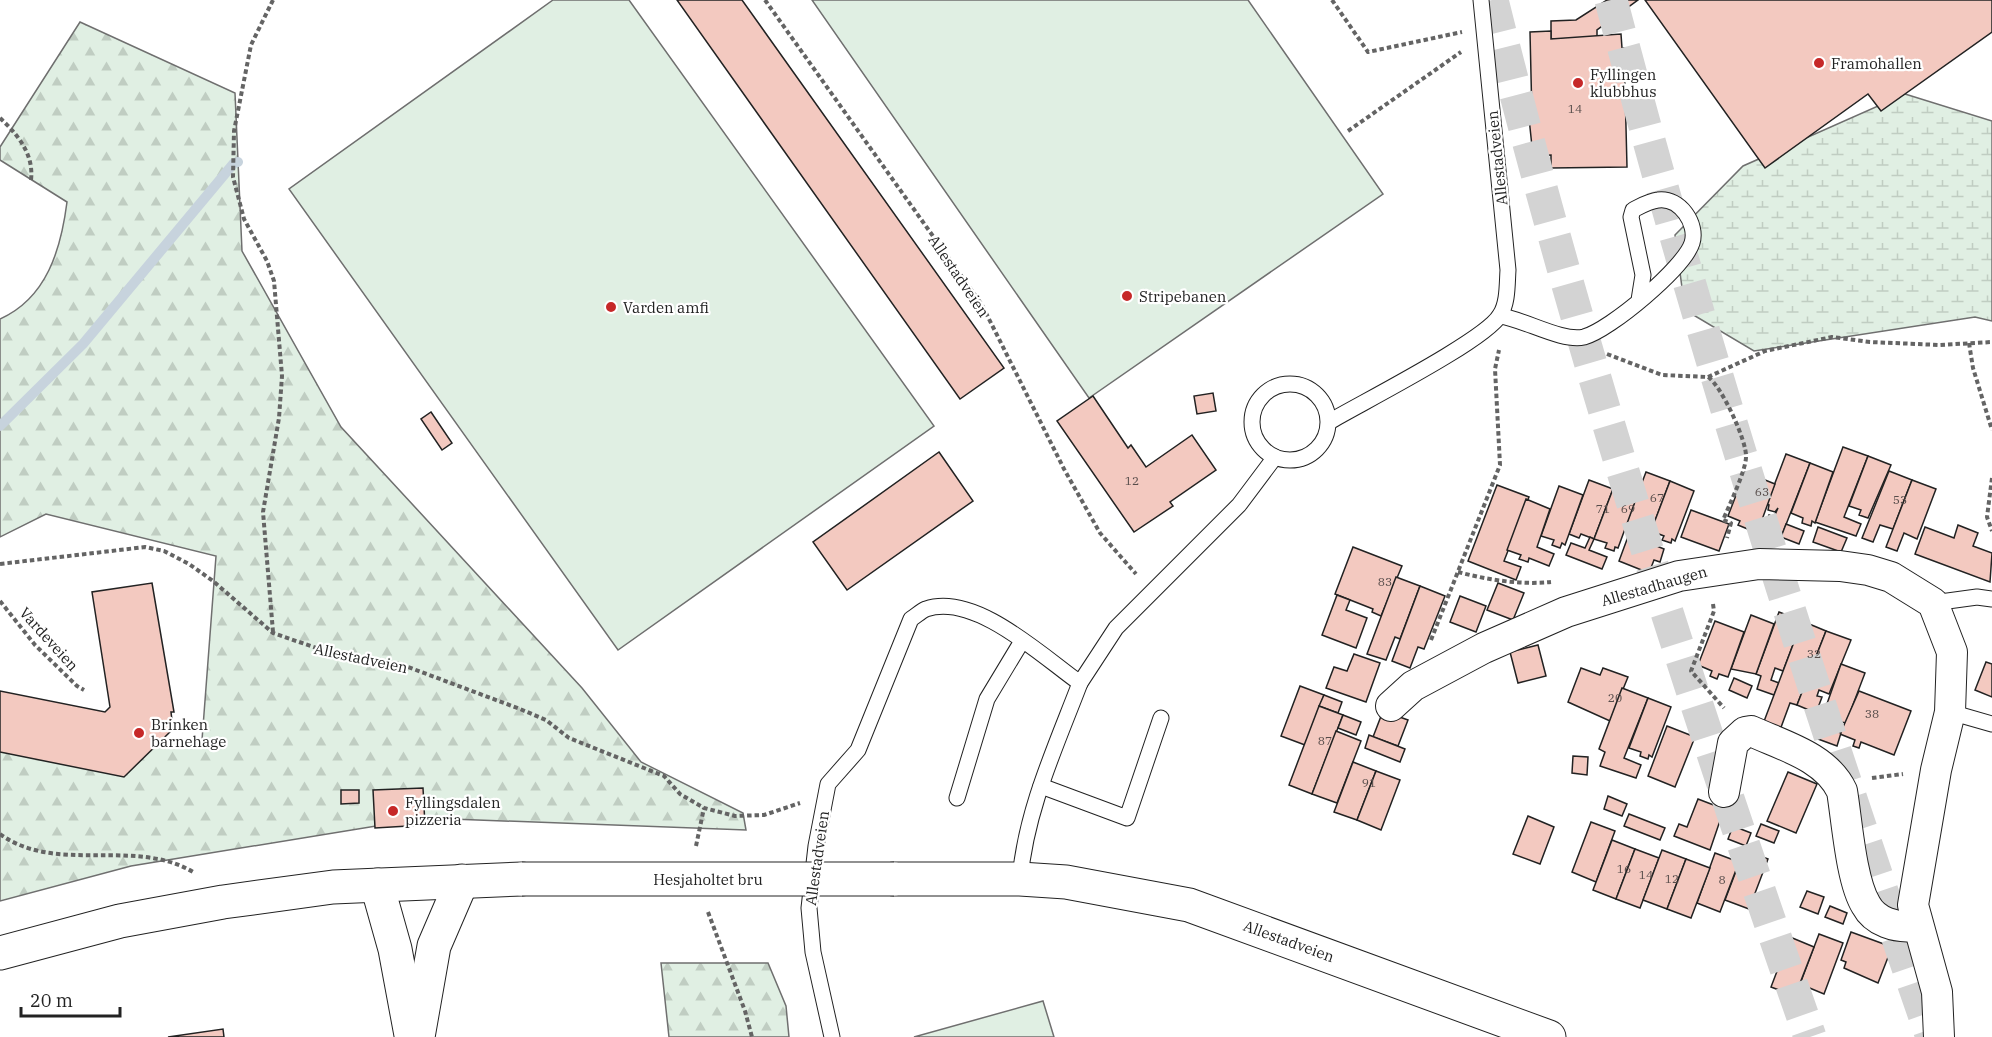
<svg xmlns="http://www.w3.org/2000/svg" width="1992" height="1037" viewBox="0 0 1992 1037" font-family="'IBM Plex Serif',serif">
<defs>
<pattern id="forest-firs" width="22" height="20" patternUnits="userSpaceOnUse" patternTransform="scale(1.5)"><rect width="22" height="20" fill="#e0efe3"/><path d="M5 1l3.5 6h-7zM16 11l3.5 6h-7z" fill="#c0cdc2"/></pattern>
<pattern id="wetland-marsh" width="20" height="14" patternUnits="userSpaceOnUse" patternTransform="scale(1.5)"><rect width="20" height="14" fill="#e0efe3"/><path d="M1 5h8M5 5V1M11 12h8M15 12V8" fill="none" stroke="#c0cdc2"/></pattern>
</defs>
<rect width="100%" height="100%" fill="#fff"/>
<g fill="url(#forest-firs)" stroke="#6f6f6f" stroke-width="1.5">
<path d="M80 22 235 93 242 251 341 427 582 688 641 762 743 813 746 830 425 818 131 866 0 901V746L19 737 202 740 216 556 46 514 0 537V319C47 298 61 249 67 202L0 160V147Z"/>
<polygon points="661,963 768,963 786,1006 789,1037 669,1037"/>
</g>
<polygon fill="url(#wetland-marsh)" stroke="#6f6f6f" stroke-width="1.5" points="1905,94 1992,121 1992,321 1975,317 1754,351 1685,310 1675,235 1743,166"/>
<g fill="#e0efe3" stroke="#6f6f6f" stroke-width="1.5">
<polygon points="553,0 629,0 934,426 618,650 289,189"/>
<polygon points="812,0 1248,0 1383,194 1089,398"/>
<polygon points="1043,1001 1054,1037 914,1037"/>
</g>
<g fill="none" stroke-linecap="round" stroke-linejoin="round">
<polyline stroke="#c7d3dd" stroke-width="10" points="0,426 83,344 234,163 238,162"/>
</g>
<g fill="#f3c9c0" stroke="#222" stroke-width="1.5">
<polygon points="677,0 742,0 1004,368 960,399"/>
<polygon points="1607,0 1638,0 1597,30 1597,38 1551,39 1551,21 1576,20"/>
<polygon points="1645,0 1992,0 1992,32 1881,111 1868,94 1765,168"/>
<polygon points="1551,31 1551,39 1621,34 1622,48 1624,48 1627,167 1551,168 1551,155 1533,156 1529,118 1532,118 1530,32"/>
<polygon points="1213,393 1216,411 1197,414 1194,396"/>
<polygon points="1093,396 1128,448 1131,445 1146,467 1192,435 1216,470 1170,502 1173,506 1134,532 1057,421"/>
<polygon points="431,412 452,443 442,450 421,419"/>
<polygon points="1843,447 1868,456 1844,517 1861,524 1856,536 1815,522"/>
<polygon points="939,452 973,501 847,590 813,542"/>
<polygon points="1786,454 1810,463 1780,540 1762,532 1769,515 1774,517 1778,508 1775,512 1768,510 1769,505 1767,504"/>
<polygon points="1868,456 1891,465 1868,518 1859,515 1861,510 1849,506"/>
<polygon points="1810,463 1833,472 1815,523 1812,521 1811,526 1802,523 1803,518 1791,513"/>
<polygon points="1889,471 1912,480 1893,529 1880,525 1873,542 1862,538"/>
<polygon points="1646,472 1670,481 1647,542 1664,549 1660,562 1654,560 1649,573 1619,561 1629,534 1632,535 1636,525 1627,522"/>
<polygon points="1745,472 1775,484 1759,528 1752,525 1750,530 1738,525 1740,521 1728,516"/>
<polygon points="1589,480 1613,489 1594,539 1581,534 1579,538 1569,534"/>
<polygon points="1912,480 1936,489 1917,539 1904,533 1897,551 1886,547"/>
<polygon points="1670,481 1694,491 1675,541 1672,539 1671,543 1662,540 1664,536 1651,531"/>
<polygon points="1497,485 1529,497 1504,561 1521,567 1516,580 1468,561"/>
<polygon points="1559,486 1583,495 1565,545 1562,543 1560,548 1552,545 1554,540 1541,536"/>
<polygon points="1613,489 1636,499 1618,548 1615,547 1614,551 1605,548 1607,543 1594,539"/>
<polygon points="1526,499 1550,509 1537,547 1554,554 1549,566 1529,558 1528,562 1519,559 1521,555 1507,550"/>
<polygon points="1691,510 1729,524 1719,551 1681,537"/>
<polygon points="1786,524 1804,531 1799,544 1781,537"/>
<polygon points="1958,525 1978,533 1973,546 1992,553 1990,582 1915,554 1925,527 1954,538"/>
<polygon points="1818,527 1847,538 1841,552 1813,542"/>
<polygon points="1590,537 1594,539 1589,550 1607,557 1602,569 1566,555 1571,543 1585,548"/>
<polygon points="1353,547 1402,566 1381,616 1372,612 1373,609 1335,594"/>
<polygon points="1396,577 1420,586 1400,639 1395,637 1386,660 1367,654"/>
<polygon points="152,583 174,712 171,712 173,729 124,777 0,752 0,691 105,712 110,707 92,592"/>
<polygon points="1498,583 1524,593 1513,620 1487,610"/>
<polygon points="1420,586 1445,596 1424,649 1418,647 1410,668 1392,661"/>
<polygon points="1337,595 1350,600 1346,610 1367,618 1356,648 1322,635"/>
<polygon points="1460,596 1486,606 1476,632 1450,622"/>
<polygon points="1779,612 1802,621 1783,671 1775,668 1771,680 1779,683 1774,695 1757,689 1761,676 1756,674"/>
<polygon points="1751,615 1774,624 1756,674 1731,669"/>
<polygon points="1715,621 1744,632 1728,677 1719,674 1717,679 1710,676 1712,671 1698,665"/>
<polygon points="1802,621 1826,631 1797,705 1790,703 1780,730 1763,724"/>
<polygon points="1826,631 1851,640 1829,694 1819,690 1817,696 1822,697 1816,713 1797,705"/>
<polygon points="1538,645 1546,676 1518,683 1510,652"/>
<polygon points="1354,654 1380,663 1366,702 1326,688 1334,667 1347,671"/>
<polygon points="1986,662 1992,664 1992,697 1975,690"/>
<polygon points="1841,664 1865,673 1846,723 1822,718"/>
<polygon points="1581,668 1600,675 1603,668 1628,677 1610,721 1568,702"/>
<polygon points="1734,678 1752,686 1747,698 1729,690"/>
<polygon points="1300,686 1324,695 1305,745 1281,736"/>
<polygon points="1622,688 1648,698 1624,758 1641,765 1636,778 1600,766 1605,752 1599,749"/>
<polygon points="1859,691 1911,711 1894,755 1861,742 1859,748 1853,746 1855,740 1840,734"/>
<polygon points="1324,695 1342,702 1338,713 1319,706"/>
<polygon points="1648,698 1671,707 1652,757 1649,755 1648,759 1640,756 1641,752 1629,748"/>
<polygon points="1319,706 1343,715 1312,794 1289,785"/>
<polygon points="1383,711 1408,720 1398,746 1373,737"/>
<polygon points="1343,715 1361,722 1356,735 1338,728"/>
<polygon points="1667,726 1695,737 1675,787 1648,776"/>
<polygon points="1823,727 1841,733 1837,746 1818,739"/>
<polygon points="1336,731 1361,741 1337,803 1312,794"/>
<polygon points="1369,735 1405,749 1400,762 1365,748"/>
<polygon points="1573,756 1588,757 1587,775 1572,773"/>
<polygon points="1353,762 1376,771 1357,820 1334,812"/>
<polygon points="1376,771 1400,780 1381,830 1357,820"/>
<polygon points="1788,772 1817,784 1796,833 1767,821"/>
<polygon points="423,788 425,825 375,828 373,790"/>
<polygon points="341,790 359,790 359,803 341,804"/>
<polygon points="1608,796 1627,804 1622,816 1604,809"/>
<polygon points="1698,799 1724,809 1710,850 1674,836 1679,824 1687,827"/>
<polygon points="1629,814 1665,828 1660,840 1624,826"/>
<polygon points="1528,816 1554,827 1540,864 1513,854"/>
<polygon points="1591,822 1615,831 1596,882 1572,872"/>
<polygon points="1761,824 1779,831 1774,843 1756,836"/>
<polygon points="1733,826 1751,833 1746,846 1728,839"/>
<polygon points="1612,840 1635,849 1616,899 1593,890"/>
<polygon points="1635,849 1659,858 1640,908 1616,899"/>
<polygon points="1662,850 1686,859 1667,909 1643,900"/>
<polygon points="1744,850 1768,859 1749,909 1725,900"/>
<polygon points="1715,853 1739,862 1720,912 1697,903"/>
<polygon points="1686,859 1710,868 1691,918 1667,909"/>
<polygon points="1807,891 1824,897 1818,914 1800,907"/>
<polygon points="1830,906 1847,913 1843,924 1825,917"/>
<polygon points="1851,932 1892,947 1878,983 1844,968 1846,962 1841,960"/>
<polygon points="1819,934 1843,943 1824,994 1800,984"/>
<polygon points="1790,937 1814,947 1795,996 1771,987"/>
<polygon points="223,1029 224,1037 168,1037"/>
</g>
<g fill="none" stroke-linecap="round" stroke-linejoin="round">
<g stroke="#d3d3d3" stroke-width="33" stroke-dasharray="33 16" stroke-linecap="butt">
<path d="M1492 0C1579 351 1690 696 1810 1037"/>
<path d="M1611 0C1703 350 1813 695 1932 1037"/>
</g>
<defs>
<g id="service">
<path d="M1500 316C1524 319 1561 342 1584 337 1610 330 1684 268 1692 243 1698 224 1680 197 1658 200 1649 201 1641 206 1633 210L1631 217 1643 275 1639 300"/>
<circle cx="1290" cy="422" r="38"/>
<path d="M1329 422C1361 403 1486 340 1500 315 1508 303 1507 284 1508 270L1481 0"/>
<polyline points="1933,603 1977,597 1992,599"/>
<polyline points="1950,712 1992,724"/>
<polyline points="1041,786 1127,818 1161,718"/>
<polyline points="957,798 987,699 1022,641"/>
<path d="M1020 879C1026 810 1056 746 1080 683"/>
<path d="M832 1037 813 952 809 908 816 846 828 784 858 750 911 619C916 616 921 611 926 609 975 592 1043 657 1080 683L1116 628 1239 505 1275 457"/>
</g>
<g id="minor">
<polyline points="1391,706 1413,686 1484,648 1566,612 1679,576 1759,564 1840,566 1868,570 1891,577 1933,603 1952,652 1950,712 1936,770 1913,905 1937,992 1939,1037"/>
<path d="M1724 792 1733 743 1745 732 1751 731C1784 746 1826 757 1842 791 1847 821 1851 881 1866 905 1875 922 1896 928 1914 926L1917 923"/>
</g>
<g id="secondary">
<polyline points="894,879 1020,879 1066,882 1189,905 1549,1037"/>
<polyline points="377,885 395,949 411,1035"/>
<polyline points="0,953 120,921 223,902 333,887 522,879"/>
<polyline points="418,1037 434,946 462,881"/>
</g>
</defs>
<use href="#service" stroke="#222" stroke-width="17"/>
<use href="#minor" stroke="#222" stroke-width="32"/>
<use href="#secondary" stroke="#222" stroke-width="35"/>
<g stroke="#646464" stroke-width="4" stroke-dasharray="4.5 3" stroke-linecap="butt">
<polyline points="765,0 982,305 1064,469 1100,533 1136,574"/>
<polyline points="1332,0 1368,52 1462,32"/>
<path d="M0 118C18 135 34 154 31 180"/>
<polyline points="1348,131 1461,52"/>
<polyline points="1969,343 1973,368 1992,430"/>
<path d="M1607 354 1662 375 1708 377C1721 385 1747 441 1746 457 1746 470 1729 506 1723 520L1731 523 1727 538"/>
<polyline points="1708,377 1765,351 1832,337 1870,342 1940,345 1992,342"/>
<polyline points="1992,478 1987,517 1992,531"/>
<polyline points="0,564 145,547 164,551 189,564 213,581 273,633 331,653 400,664 520,709 546,720 569,738 664,776 680,794 704,808 735,816 764,815 800,803"/>
<path d="M1458 572C1488 580 1521 585 1551 582"/>
<polyline points="0,601 35,645 77,686 84,690"/>
<polyline points="1713,604 1714,611 1691,671 1724,708"/>
<polyline points="273,632 263,512 279,418 282,376 274,281 267,261 244,219 233,177 234,131 251,45 273,0"/>
<polyline points="1431,640 1500,465 1495,369 1499,350"/>
<polyline points="1872,778 1903,774"/>
<path d="M0 834C56 875 134 837 193 872"/>
<polyline points="696,846 704,808"/>
<polyline points="708,912 745,1011 752,1037"/>
</g>
<use href="#service" stroke="#fff" stroke-width="15"/>
<use href="#minor" stroke="#fff" stroke-width="30"/>
<use href="#secondary" stroke="#fff" stroke-width="33"/>
<defs>
<polyline id="secondary-bridge" points="522,879 894,879"/>
</defs>
<use href="#secondary-bridge" stroke="#222" stroke-width="35" stroke-linecap="butt"/>
<use href="#secondary-bridge" stroke="#fff" stroke-width="33"/>
</g>
<g fill="#c62828" stroke="#fff" stroke-width="2">
<circle cx="1819" cy="63" r="6"/>
<circle cx="1578" cy="83" r="6"/>
<circle cx="1127" cy="296" r="6"/>
<circle cx="611" cy="307" r="6"/>
<circle cx="139" cy="733" r="6"/>
<circle cx="393" cy="811" r="6"/>
</g>
<g text-anchor="middle" dominant-baseline="central" stroke-width="4.5" stroke-linejoin="round" paint-order="stroke">
<g font-size="12" fill="#564c4a">
<text x="1575" y="108">14</text>
<text x="1132" y="480">12</text>
<text x="1762" y="491">63</text>
<text x="1657" y="497">67</text>
<text x="1900" y="499">53</text>
<text x="1603" y="508">71</text>
<text x="1628" y="508">69</text>
<text x="1385" y="581">83</text>
<text x="1814" y="653">32</text>
<text x="1615" y="697">20</text>
<text x="1872" y="713">38</text>
<text x="1325" y="740">87</text>
<text x="1369" y="782">91</text>
<text x="1624" y="868">16</text>
<text x="1646" y="874">14</text>
<text x="1672" y="878">12</text>
<text x="1722" y="879">8</text>
</g>
<g font-size="15" fill="#222" stroke="#fff" text-anchor="start">
<text x="1831" y="63">Framohallen</text>
<text x="1590" y="74">Fyllingen<tspan x="1590" dy="17">klubbhus</tspan></text>
<text x="1139" y="296">Stripebanen</text>
<text x="623" y="307">Varden amfi</text>
<text x="151" y="724">Brinken<tspan x="151" dy="17">barnehage</tspan></text>
<text x="405" y="802">Fyllingsdalen<tspan x="405" dy="17">pizzeria</tspan></text>
</g>
<g font-size="15" fill="#222" stroke="#fff">
<text transform="translate(1497 158) rotate(-96)">Allestadveien</text>
<text transform="translate(959 276) rotate(56)">Allestadveien</text>
<text transform="translate(1654 586) rotate(-16)">Allestadhaugen</text>
<text transform="translate(49 639) rotate(48)">Vardeveien</text>
<text transform="translate(361 658) rotate(12)">Allestadveien</text>
<text transform="translate(817 858) rotate(-82)">Allestadveien</text>
<text x="708" y="879">Hesjaholtet bru</text>
<text transform="translate(1289 941) rotate(20)">Allestadveien</text>
</g>
</g>
<path d="M21 1007v9h99v-9" fill="none" stroke="#222222" stroke-width="3"/>
<text x="30" y="1007" font-size="18" fill="#222222" stroke="#ffffff" stroke-width="4.5" paint-order="stroke">20 m</text>
</svg>
